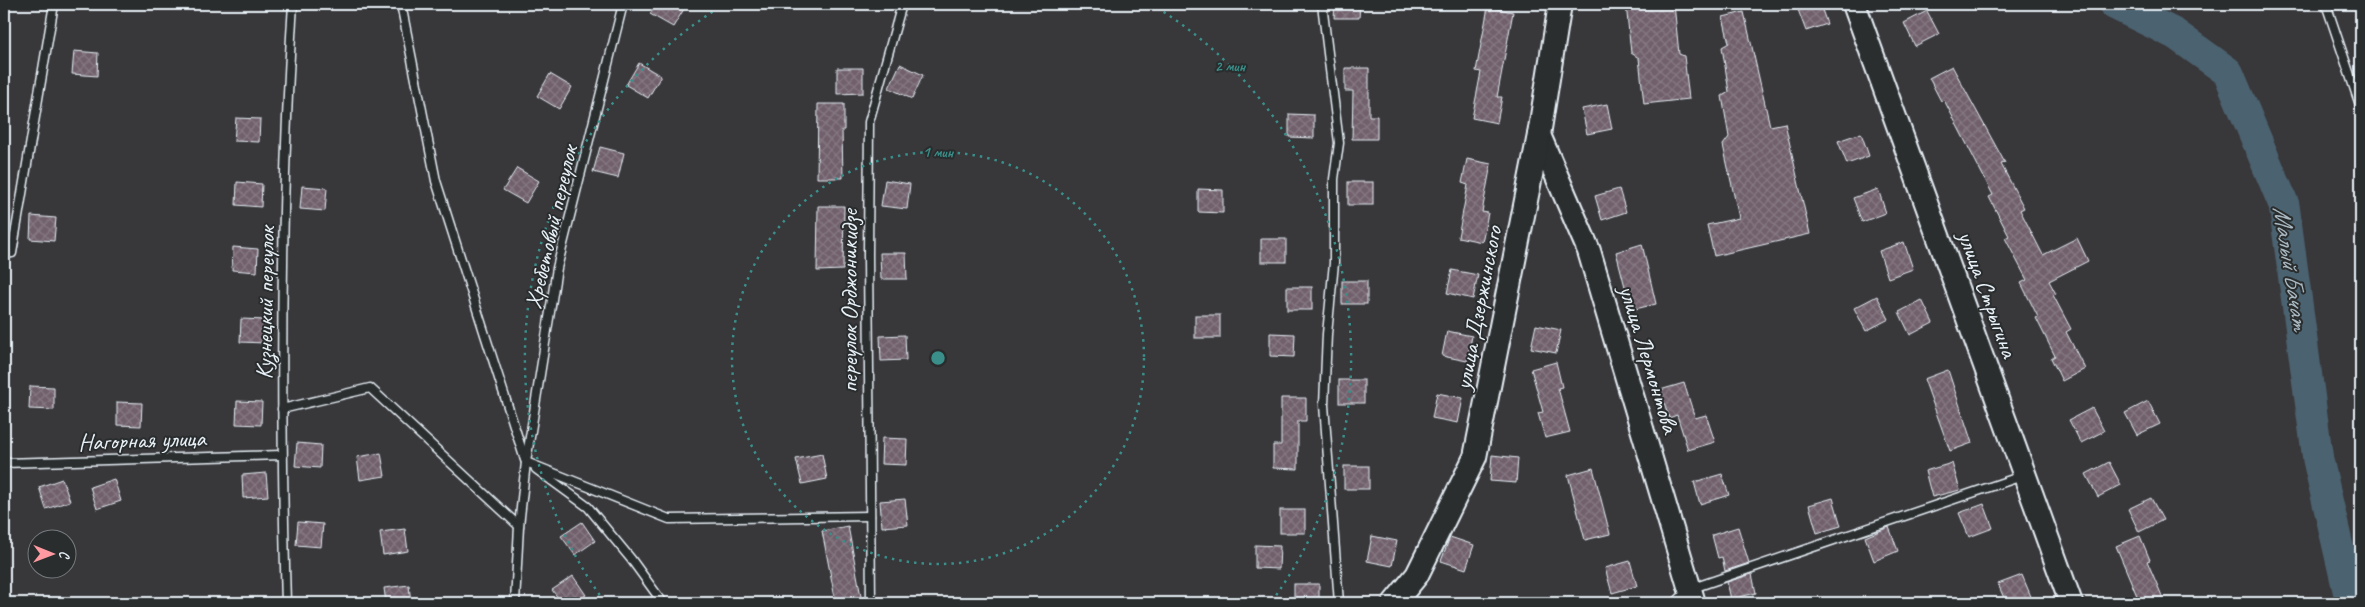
<svg xmlns="http://www.w3.org/2000/svg" width="2365" height="607" viewBox="0 0 2365 607" font-family="Caveat,sans-serif">
<defs>
<pattern id="building-cross-hatch" width="8" height="8" patternUnits="userSpaceOnUse" patternTransform="scale(1.25)"><rect width="8" height="8" fill="#71616c"/><path d="M0 0l8 8M0 8l8-8" fill="none" stroke="#857882"/></pattern>
</defs>
<rect width="100%" height="100%" fill="#38373a"/>
<filter id="ink" filterUnits="userSpaceOnUse"><feTurbulence type="fractalNoise" baseFrequency=".02" numOctaves="2"/><feDisplacementMap in="SourceGraphic" scale="10" xChannelSelector="R" yChannelSelector="G"/><feConvolveMatrix kernelMatrix="1 2 1 2 8 2 1 2 1" color-interpolation-filters="sRGB"/></filter>
<g filter="url(#ink)">
<g fill="none" stroke-linecap="round" stroke-linejoin="round">
<polyline stroke="#4b626f" stroke-width="31" points="2114,4 2175,34 2228,72 2284,205 2318,460 2351,603"/>
</g>
<g fill="url(#building-cross-hatch)" stroke="#e8f1f8">
<polygon points="656,4 687,4 673,27 650,14"/>
<polygon points="1335,4 1360,4 1359,18 1334,18"/>
<polygon points="1626,4 1674,4 1679,54 1684,56 1689,99 1644,104 1639,58 1631,53"/>
<polygon points="1806,4 1820,4 1827,24 1806,31 1797,7"/>
<polygon points="1488,7 1513,12 1497,97 1502,97 1497,123 1472,118 1481,72 1476,71"/>
<polygon points="1927,11 1939,34 1915,46 1904,23"/>
<polygon points="1744,12 1770,126 1785,123 1810,234 1714,256 1707,225 1739,218 1723,145 1729,137 1722,96 1729,92 1722,47 1729,43 1723,17"/>
<polygon points="74,51 98,53 97,76 72,74"/>
<polygon points="639,63 661,76 648,98 626,85"/>
<polygon points="900,64 923,75 912,99 889,88"/>
<polygon points="1952,66 2005,163 2001,164 2024,208 2020,210 2043,255 2077,238 2088,261 2049,281 2056,294 2053,295 2071,329 2066,332 2085,369 2062,381 2051,358 2055,356 2036,318 2038,317 2021,283 2027,280 2005,238 2009,236 1989,197 1993,195 1944,100 1941,101 1929,78"/>
<polygon points="837,68 863,68 863,93 837,94"/>
<polygon points="1345,68 1369,68 1369,116 1377,116 1377,139 1352,139 1353,91 1345,91"/>
<polygon points="550,74 572,87 559,109 537,96"/>
<polygon points="818,104 844,104 844,130 842,130 843,178 817,178"/>
<polygon points="1607,104 1612,129 1587,134 1582,109"/>
<polygon points="1289,114 1314,115 1314,138 1289,137"/>
<polygon points="236,118 260,119 259,142 234,141"/>
<polygon points="1861,133 1869,156 1847,164 1838,141"/>
<polygon points="600,147 624,153 618,178 593,172"/>
<polygon points="1467,159 1491,164 1482,212 1488,213 1482,242 1458,237 1468,185 1462,183"/>
<polygon points="517,168 539,181 526,203 503,190"/>
<polygon points="885,180 910,184 907,209 881,206"/>
<polygon points="237,182 262,184 261,207 236,205"/>
<rect x="1348" y="182" width="25" height="23"/>
<polygon points="302,186 327,188 325,211 300,209"/>
<polygon points="1198,189 1223,190 1223,213 1198,212"/>
<polygon points="1619,189 1626,212 1602,220 1595,196"/>
<polygon points="1878,189 1886,213 1862,222 1853,198"/>
<polygon points="818,206 844,206 843,270 817,271"/>
<polygon points="31,216 56,218 54,241 30,239"/>
<rect x="1261" y="239" width="25" height="23"/>
<polygon points="1904,242 1913,269 1888,278 1879,251"/>
<polygon points="1642,244 1656,304 1631,310 1616,252"/>
<polygon points="233,247 258,249 257,272 232,270"/>
<polygon points="880,253 906,253 907,279 881,279"/>
<polygon points="1452,270 1478,275 1473,299 1447,293"/>
<rect x="1342" y="281" width="25" height="23"/>
<rect x="1287" y="287" width="25" height="23"/>
<polygon points="1877,296 1889,319 1866,331 1854,308"/>
<polygon points="1922,300 1933,323 1910,335 1899,312"/>
<rect x="1195" y="315" width="25" height="23"/>
<polygon points="241,319 266,320 265,343 240,342"/>
<polygon points="1536,325 1561,330 1556,353 1531,348"/>
<polygon points="1447,331 1472,336 1467,361 1442,356"/>
<polygon points="1270,333 1295,334 1294,357 1270,356"/>
<polygon points="905,335 906,360 881,361 880,336"/>
<polygon points="1556,362 1562,387 1558,388 1570,432 1545,438 1538,413 1543,412 1531,369"/>
<polygon points="1948,370 1972,443 1950,451 1924,379"/>
<rect x="1339" y="380" width="25" height="23"/>
<polygon points="1684,383 1695,418 1706,415 1715,442 1688,450 1677,415 1669,418 1660,390"/>
<polygon points="30,386 54,387 54,410 29,409"/>
<polygon points="1437,393 1463,398 1458,423 1432,418"/>
<polygon points="1281,398 1306,398 1306,421 1298,421 1298,469 1273,468 1273,445 1281,445"/>
<polygon points="237,401 262,402 261,425 236,424"/>
<polygon points="2148,401 2160,424 2137,435 2125,413"/>
<polygon points="117,402 142,403 141,426 117,425"/>
<polygon points="2092,408 2104,431 2081,443 2069,420"/>
<polygon points="882,438 907,439 906,465 881,464"/>
<polygon points="297,443 321,445 320,468 295,466"/>
<polygon points="381,453 385,476 360,480 357,457"/>
<polygon points="822,454 827,479 802,484 796,459"/>
<polygon points="1492,455 1518,458 1516,483 1490,481"/>
<polygon points="2109,462 2121,485 2098,497 2086,474"/>
<polygon points="1952,463 1960,490 1932,497 1925,471"/>
<rect x="1344" y="466" width="25" height="23"/>
<polygon points="1593,468 1610,534 1585,540 1568,475"/>
<polygon points="266,473 268,496 243,498 242,475"/>
<polygon points="1722,474 1729,495 1700,504 1694,482"/>
<polygon points="62,479 70,501 46,509 39,487"/>
<polygon points="114,479 121,501 97,509 90,487"/>
<polygon points="1833,498 1841,526 1817,533 1809,505"/>
<polygon points="2151,498 2163,520 2139,532 2128,509"/>
<polygon points="905,499 908,525 882,527 880,501"/>
<polygon points="1984,504 1993,528 1969,537 1959,513"/>
<rect x="1280" y="510" width="25" height="23"/>
<polygon points="298,522 323,524 321,547 296,545"/>
<polygon points="582,522 595,541 575,555 561,536"/>
<polygon points="848,526 862,602 836,603 822,531"/>
<polygon points="1738,527 1749,563 1725,571 1722,557 1718,558 1712,535"/>
<polygon points="1889,527 1898,551 1874,561 1865,537"/>
<polygon points="405,529 408,551 383,555 380,532"/>
<polygon points="1372,536 1397,541 1392,566 1367,561"/>
<polygon points="2140,536 2150,560 2147,561 2165,603 2140,603 2116,546"/>
<polygon points="1450,537 1474,545 1466,569 1441,561"/>
<polygon points="1255,545 1280,546 1279,569 1255,568"/>
<polygon points="1630,561 1637,586 1612,593 1605,568"/>
<polygon points="1752,574 1756,593 1731,599 1727,582"/>
<polygon points="2022,575 2032,599 2021,603 2006,603 1998,584"/>
<polygon points="573,576 586,595 574,603 562,603 552,590"/>
<rect x="1294" y="584" width="25" height="19"/>
<polygon points="409,585 411,603 386,603 384,588"/>
</g>
<g fill="none" stroke-linecap="round" stroke-linejoin="round">
<defs>
<g id="lane">
<polyline points="401,4 436,181 525,460"/>
<polyline points="1322,4 1339,143 1334,179 1334,263 1327,334 1324,405 1339,603"/>
<polyline points="2326,4 2361,108"/>
<polyline points="4,254 12,253 54,4"/>
<polyline points="282,409 370,388 519,526"/>
<polyline points="526,462 669,519 870,516"/>
<polyline points="4,463 282,455"/>
<polyline points="536,469 588,507 631,559 663,603"/>
<path d="M286 603C280 404 280 203 293 4"/>
<polyline points="515,603 519,526 526,462 557,268 623,4"/>
<polyline points="871,603 868,255 869,122 902,4"/>
<polyline points="1675,603 1690,589 2022,476"/>
</g>
<g id="secondary">
<polyline points="1854,4 2071,603"/>
<polyline points="1539,135 1589,251 1694,603"/>
<polyline points="1394,603 1417,575 1475,457 1539,135 1560,4"/>
</g>
</defs>
<use href="#lane" stroke="#e8f1f8" stroke-width="11"/>
<use href="#secondary" stroke="#e8f1f8" stroke-width="26"/>
<use href="#lane" stroke="#2a2d2e" stroke-width="8"/>
<use href="#secondary" stroke="#2a2d2e" stroke-width="22"/>
</g>
</g>
<g fill="none" stroke="#3a8f8a" stroke-width="2.5" stroke-dasharray="2.5 5">
<circle cx="938" cy="358" r="206"/>
<path d="M604 601A413 413 0 0 1 725 4M1151 4A413 413 0 0 1 1272 601"/>
</g>
<g text-anchor="middle" dominant-baseline="central" stroke-width="4" stroke-linejoin="round" paint-order="stroke">
<g font-size="24" fill="#e8f1f8" stroke="#2a2d2e">
<text transform="translate(551 227) rotate(-77)">Хребетовый переулок</text>
<text transform="translate(1988 294) rotate(70)">улица Стрыгина</text>
<text transform="translate(849 301) rotate(-90)">переулок Орджоникидзе</text>
<text transform="translate(265 303) rotate(-89)">Кузнецкий переулок</text>
<text transform="translate(1478 308) rotate(-79)">улица Дзержинского</text>
<text transform="translate(1649 359) rotate(73)">улица Лермонтова</text>
<text transform="translate(142 440) rotate(-2)">Нагорная улица</text>
</g>
<g font-size="25" font-style="italic" fill="#a9b8c1" stroke="#2a2d2e">
<text transform="translate(2291 268) rotate(81)">Малый Бачат</text>
</g>
</g>
<circle cx="938" cy="358" r="8" fill="#3a8f8a" stroke="#2a2d2e" stroke-width="2.5"/>
<g font-size="15" text-anchor="middle" font-weight="bold" fill="#3a8f8a" stroke="#2a2d2e" stroke-width="4" stroke-linejoin="round" paint-order="stroke">
<text x="1230" y="71">2 мин</text>
<text x="938" y="157">1 мин</text>
</g>
<rect width="2365" height="607" fill="none" stroke="#2a2d2e" stroke-width="20"/>
<rect x="10" y="10" width="2345" height="587" fill="none" stroke="#e8f1f8" stroke-width="2" filter="url(#ink)"/>
<g transform="translate(52 554) rotate(91)"><circle r="24" fill="#2a2d2e" stroke="#767b7f"/>
<path d="M0-4L9 19L0 12L-9 19Z" fill="#ff9aa2"/>
<text y="-8" font-size="14" font-weight="bold" text-anchor="middle" fill="#e8f1f8">С</text>
</g>
</svg>
